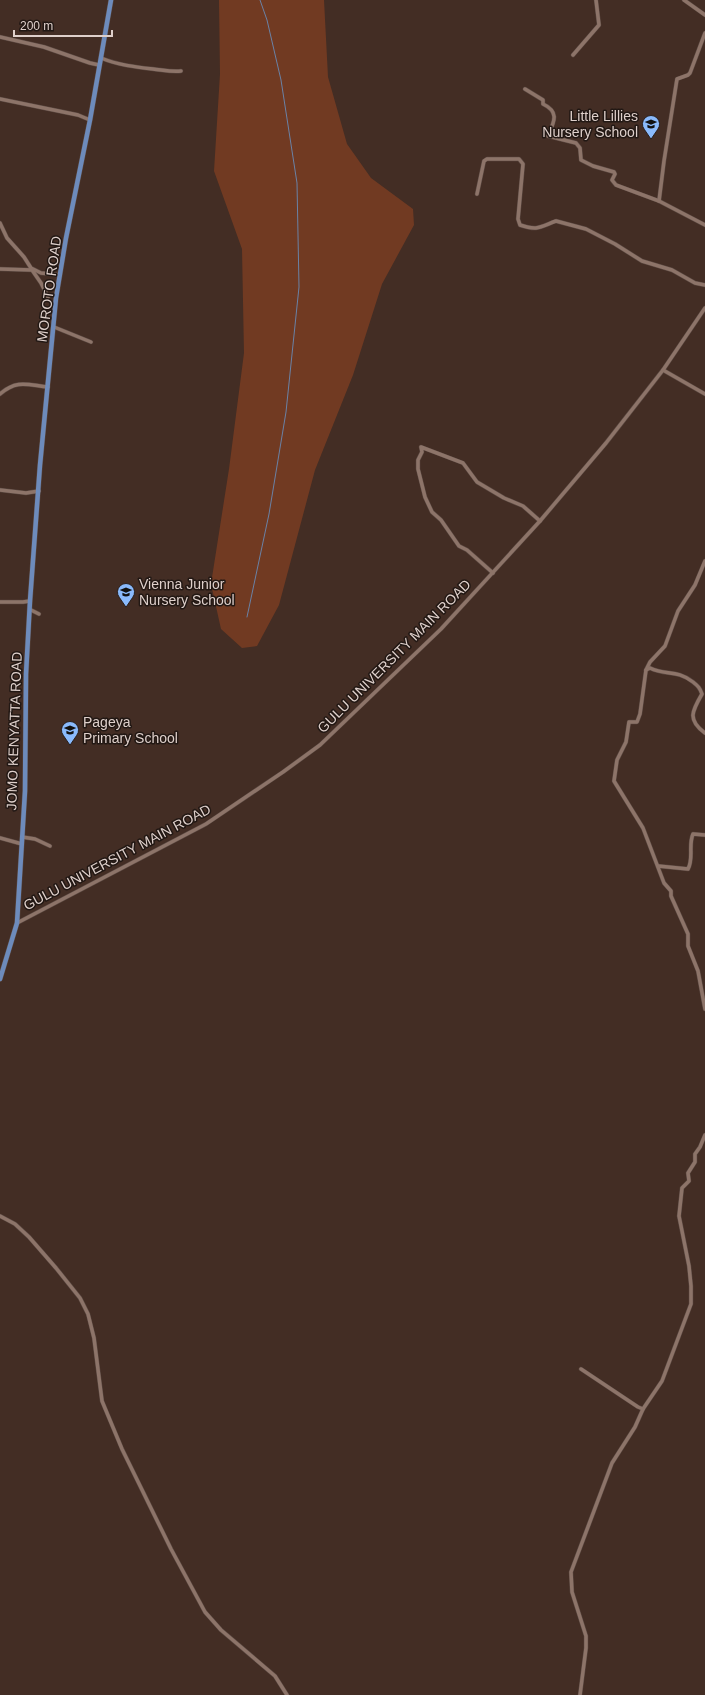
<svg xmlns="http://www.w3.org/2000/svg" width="705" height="1695" viewBox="0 0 705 1695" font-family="Arial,sans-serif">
<rect width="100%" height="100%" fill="#432d24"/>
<polygon fill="#713a22" points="219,0 324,0 328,77 347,144 371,178 413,209 414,225 382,284 353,375 315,470 279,605 257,646 242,648 221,629 211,584 229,469 244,353 242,249 214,171 220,74"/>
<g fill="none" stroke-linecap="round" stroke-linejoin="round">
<polyline stroke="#6a82a6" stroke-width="1" points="247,617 269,514 286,412 299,287 297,183 281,80 267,20 260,0"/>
<defs>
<g id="minor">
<polyline points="684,0 705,15"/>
<polyline points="0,37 44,47 90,63 99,65"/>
<polyline points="573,55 599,25 596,0"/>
<path d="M101 58C118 65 135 67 153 69 163 70 171 72 181 71"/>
<path d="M525 89 543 100V104C560 112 554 122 548 136L576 143 580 148 581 160 593 166 614 172 615 174 612 180 616 185 659 201 705 225"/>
<polyline points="0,99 78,115 90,120"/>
<path d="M477 194 484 161 487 159H519L523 164 518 219 520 225C538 231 540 227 556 221L586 229 615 244 642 261 672 270 695 283 705 285"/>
<polyline points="659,201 664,161 677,79 688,75 690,73 705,33"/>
<polyline points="0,223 7,238 24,257 31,268 41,273 60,275"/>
<polyline points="0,269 32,270 41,283 48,297"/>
<polyline points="54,327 91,342"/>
<polyline points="663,370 705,394"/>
<path d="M0 394C17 379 28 385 48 387"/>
<polyline points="0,490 26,493 39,491"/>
<polyline points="493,573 467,550 459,546 441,520 432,512 425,497 418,469 418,460 422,452 421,447 463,463 477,482 504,498 523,506 540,521"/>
<polyline points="0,602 23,602 30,601"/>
<polyline points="31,610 39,614"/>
<polyline points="646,670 650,662 665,646 678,611 695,585 705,561"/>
<path d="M705 733C687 720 692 711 702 694 700 688 698 686 693 682 676 669 666 676 650 668L646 670 640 714 637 722H629L626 742 617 760 614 781 643 828 664 883 671 891V896L688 934V946L698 971 705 1009"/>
<polyline points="22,837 35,839 50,846"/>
<polyline points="0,838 22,844"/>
<path d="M658 866 688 869C694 859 688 845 693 834L705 835"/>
<polyline points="17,923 206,824 283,772 320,745 441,629 540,521 606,443 663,370 705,308"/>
<polyline points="0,1216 15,1224 29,1237 56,1268 80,1298 88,1314 94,1338 102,1401 122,1449 171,1549 205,1612 221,1630 275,1676 287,1695"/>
<polyline points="643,1409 662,1381 691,1304 691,1286 689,1266 679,1216 682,1188 689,1181 688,1173 695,1162 695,1154 700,1147 705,1135"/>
<polyline points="580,1695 586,1648 586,1636 572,1592 571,1572 612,1463 635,1427 643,1409 638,1407 581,1369"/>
</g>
<polyline id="major" points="0,979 17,923 25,791 26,674 30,601 40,465 56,298 66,238 90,120 111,0"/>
</defs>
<use href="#minor" stroke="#5b4942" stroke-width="4.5"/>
<use href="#major" stroke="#5b4942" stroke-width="5.5"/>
<use href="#minor" stroke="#8d7469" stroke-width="3.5"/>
<use href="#major" stroke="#6d8bbc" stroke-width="4.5"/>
</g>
<defs>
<symbol id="school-pin" viewBox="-11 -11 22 30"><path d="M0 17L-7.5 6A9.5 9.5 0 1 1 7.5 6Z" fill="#8abafc" stroke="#221814"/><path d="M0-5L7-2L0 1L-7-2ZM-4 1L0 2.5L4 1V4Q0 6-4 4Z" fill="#111"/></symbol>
</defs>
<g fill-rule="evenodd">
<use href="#school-pin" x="641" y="114" width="20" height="27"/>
<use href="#school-pin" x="116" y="582" width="20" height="27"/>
<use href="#school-pin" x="60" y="720" width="20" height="27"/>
</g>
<g text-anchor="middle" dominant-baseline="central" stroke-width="3" stroke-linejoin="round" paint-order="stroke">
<g font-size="14" fill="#dfd0cb" stroke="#221814" text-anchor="start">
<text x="638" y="116" text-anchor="end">Little Lillies<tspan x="638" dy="16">Nursery School</tspan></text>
<text x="139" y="584">Vienna Junior<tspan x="139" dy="16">Nursery School</tspan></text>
<text x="83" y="722">Pageya<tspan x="83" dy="16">Primary School</tspan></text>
</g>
<g font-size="14" fill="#dfd0cb" stroke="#221814">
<text transform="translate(49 289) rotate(-82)">MOROTO ROAD</text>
<text transform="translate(394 656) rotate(-45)">GULU UNIVERSITY MAIN ROAD</text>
<text transform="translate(14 731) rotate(-88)">JOMO KENYATTA ROAD</text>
<text transform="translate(117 857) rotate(-28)">GULU UNIVERSITY MAIN ROAD</text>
</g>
</g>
<path d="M14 30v6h98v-6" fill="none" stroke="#dfd0cb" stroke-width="2"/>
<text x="20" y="30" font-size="12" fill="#dfd0cb" stroke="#221814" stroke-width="3" paint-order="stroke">200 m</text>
</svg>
